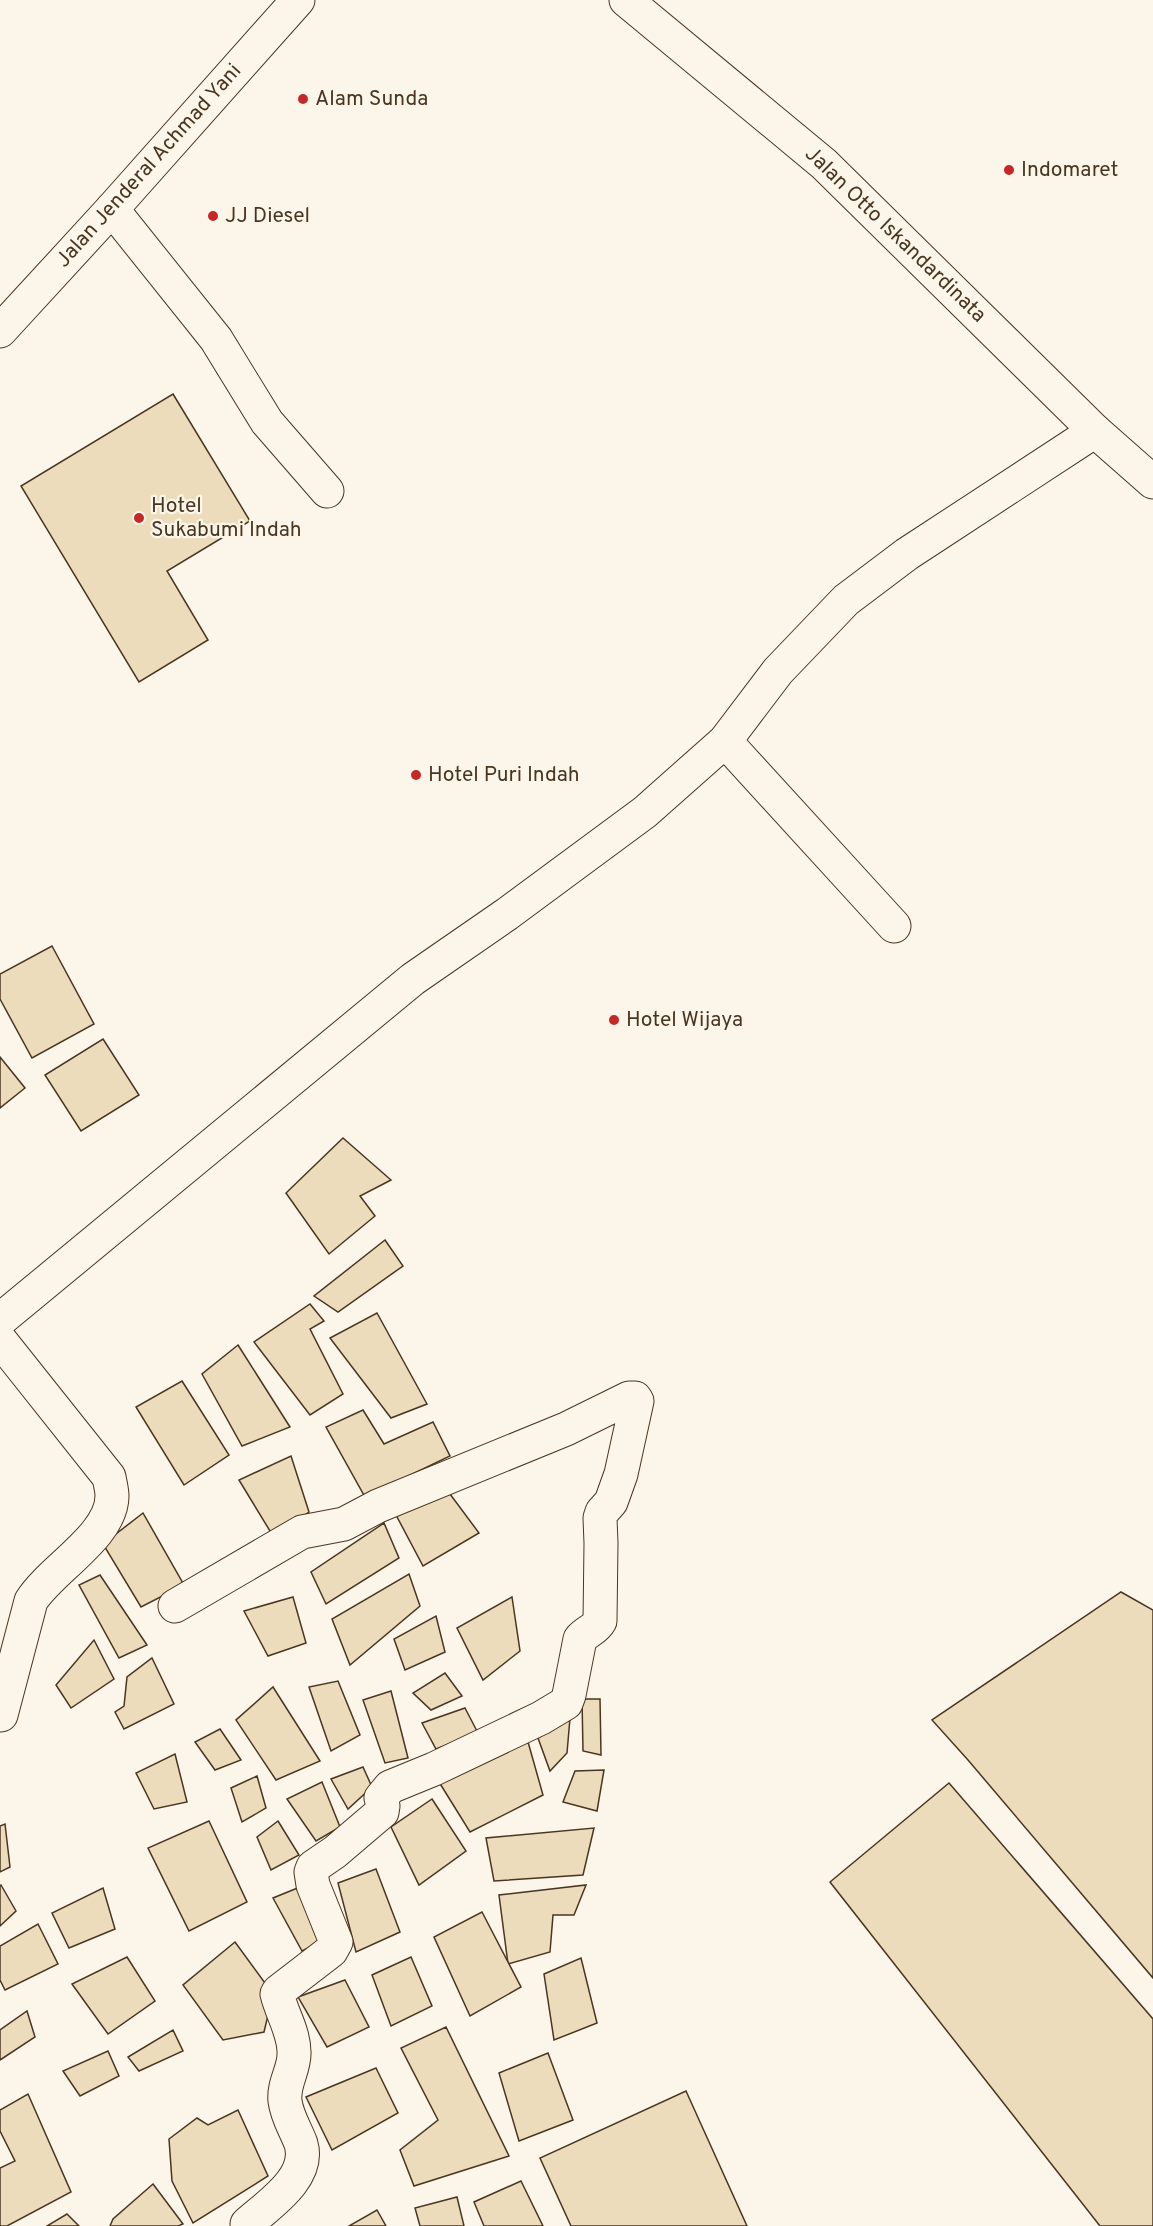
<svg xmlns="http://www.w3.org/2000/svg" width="1153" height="2226" viewBox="0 0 1153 2226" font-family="Overpass,sans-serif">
<rect width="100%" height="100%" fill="#fbf6e9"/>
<g fill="#ecdcbc" stroke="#4a3520" stroke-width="1.5">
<polygon points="173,394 250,521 167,571 208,640 139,682 21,486"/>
<polygon points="52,946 94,1024 32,1058 0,999 0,974"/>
<polygon points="103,1039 139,1095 81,1131 45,1075"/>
<polygon points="0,1057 25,1088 0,1108"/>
<polygon points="343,1138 391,1180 360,1196 375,1216 329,1254 286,1193"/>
<polygon points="385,1240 403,1266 338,1312 314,1296"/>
<polygon points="310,1304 324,1321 310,1329 343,1394 310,1415 254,1342"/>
<polygon points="377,1313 427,1404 391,1418 330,1338"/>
<polygon points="238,1345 290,1427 242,1446 202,1374"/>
<polygon points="182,1381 229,1455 184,1485 136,1407"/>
<polygon points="363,1410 384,1444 433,1422 450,1456 365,1497 326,1427"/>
<polygon points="291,1456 309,1512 273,1536 239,1480"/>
<polygon points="447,1490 479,1533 423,1566 396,1515"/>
<polygon points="143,1513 184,1585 141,1607 103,1544"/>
<polygon points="384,1523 399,1558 326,1604 311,1572"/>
<polygon points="409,1574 420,1606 350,1665 332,1619"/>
<polygon points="100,1575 147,1645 119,1658 79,1585"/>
<polygon points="1121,1592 1153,1610 1153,1978 968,1760 932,1720"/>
<polygon points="293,1597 306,1643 268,1656 244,1611"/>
<polygon points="512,1597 520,1651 483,1680 457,1628"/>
<polygon points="436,1616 445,1652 405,1670 394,1639"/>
<polygon points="94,1640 114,1679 71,1708 56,1685"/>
<polygon points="152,1658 174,1704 124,1729 115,1712 124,1706 127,1677"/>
<polygon points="445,1673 462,1696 431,1710 413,1693"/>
<polygon points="338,1681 360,1735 331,1751 309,1687"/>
<polygon points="273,1687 320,1761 276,1780 236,1720"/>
<polygon points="391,1691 408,1758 385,1763 363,1700"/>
<polygon points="582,1699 600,1699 601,1755 583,1751"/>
<polygon points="465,1708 478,1733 436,1749 422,1723"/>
<polygon points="570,1718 567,1753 550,1771 538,1738"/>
<polygon points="220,1729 241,1760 215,1770 195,1742"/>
<polygon points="528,1742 543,1795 470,1832 439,1782"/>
<polygon points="175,1754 187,1802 154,1809 136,1773"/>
<polygon points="363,1767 372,1787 348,1809 331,1779"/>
<polygon points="604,1770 597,1811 563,1802 575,1771"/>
<polygon points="257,1776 266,1808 242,1822 231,1788"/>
<polygon points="322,1782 340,1827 316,1841 287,1799"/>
<polygon points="949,1783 1153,2019 1153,2226 1100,2226 830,1882"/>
<polygon points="432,1799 466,1851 419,1885 391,1827"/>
<polygon points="209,1821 247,1902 189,1931 148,1848"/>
<polygon points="278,1821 299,1855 271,1870 257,1837"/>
<polygon points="5,1824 10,1867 0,1872 0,1826"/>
<polygon points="594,1828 583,1875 494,1881 486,1838"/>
<polygon points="376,1869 400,1932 356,1952 338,1883"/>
<polygon points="1,1885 16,1911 0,1926 0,1886"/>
<polygon points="586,1885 574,1915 553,1915 550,1952 508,1964 499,1895"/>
<polygon points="300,1887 326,1939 302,1951 273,1898"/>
<polygon points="103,1888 115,1929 69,1948 52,1913"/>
<polygon points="482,1912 521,1987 470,2016 434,1937"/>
<polygon points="38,1924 58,1964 5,1990 0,1980 0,1946"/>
<polygon points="235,1942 273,1994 264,2032 223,2040 183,1985"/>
<polygon points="127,1957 155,2001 108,2034 72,1984"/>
<polygon points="411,1957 432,2006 391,2026 372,1975"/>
<polygon points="581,1958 597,2023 554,2040 544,1974"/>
<polygon points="345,1980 369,2027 327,2047 298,1997"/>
<polygon points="27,2011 35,2037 0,2060 0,2030"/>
<polygon points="446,2027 509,2156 414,2186 400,2150 438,2120 401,2048"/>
<polygon points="173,2030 183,2051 139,2071 128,2057"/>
<polygon points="108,2051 119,2076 80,2096 63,2071"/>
<polygon points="548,2053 573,2120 519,2141 499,2073"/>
<polygon points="376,2068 398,2113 332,2150 306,2097"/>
<polygon points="686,2091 747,2226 571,2226 540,2158"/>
<polygon points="28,2094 71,2192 7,2226 0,2226 0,2168 15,2161 0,2131 0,2110"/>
<polygon points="238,2110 268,2176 193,2223 172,2181 169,2139 197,2118 208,2125"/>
<polygon points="521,2181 543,2226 484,2226 474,2202"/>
<polygon points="153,2184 183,2224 178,2226 110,2226 113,2219"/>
<polygon points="457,2197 464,2226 420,2226 415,2208"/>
<polygon points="377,2210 386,2226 349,2226"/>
<polygon points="67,2214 79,2226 47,2226"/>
</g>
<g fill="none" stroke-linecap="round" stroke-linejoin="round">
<defs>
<g id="minor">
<polyline points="112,209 216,339 267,422 327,491"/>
<polyline points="725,741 894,926"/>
<polyline points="0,1320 413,979 507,914 645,812 725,741 778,671 846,600 907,554 1095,431"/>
<path d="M0 1340 109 1477C110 1483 112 1490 112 1496 112 1536 51 1569 31 1601L1 1715"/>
<path d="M175 1606 302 1532 344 1524 378 1506 566 1429 629 1398H635L637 1401 621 1474 611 1502 602 1512 600 1518 601 1543 600 1621C595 1630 587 1631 580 1639L569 1695 566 1703 541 1718 434 1769 390 1787 381 1798 383 1806 382 1812 335 1852 313 1867 311 1872 313 1885 336 1942 331 1951 279 1991 277 1994C282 2014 294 2032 294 2052 295 2069 283 2083 285 2101 287 2117 296 2130 301 2144 311 2178 268 2205 247 2224"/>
</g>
<g id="major">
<polyline points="626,0 824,164 1095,431 1153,482"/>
<polyline points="0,331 112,209 298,0"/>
</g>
</defs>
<use href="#minor" stroke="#4a3520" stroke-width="35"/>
<use href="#major" stroke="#4a3520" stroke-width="35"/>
<use href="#minor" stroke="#fbf6e9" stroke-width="33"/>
<use href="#major" stroke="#fbf6e9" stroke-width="33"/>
</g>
<g fill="#c62828" stroke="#fbf6e9" stroke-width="2">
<circle cx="303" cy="99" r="6"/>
<circle cx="1009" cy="170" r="6"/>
<circle cx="213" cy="216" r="6"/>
<circle cx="139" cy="518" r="6"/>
<circle cx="416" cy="775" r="6"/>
<circle cx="614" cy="1020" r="6"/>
</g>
<g text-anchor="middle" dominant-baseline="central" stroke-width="4.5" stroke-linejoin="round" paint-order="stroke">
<g font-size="21" fill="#4a3520" stroke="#fbf6e9" text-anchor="start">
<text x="315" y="99">Alam Sunda</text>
<text x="1021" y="170">Indomaret</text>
<text x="225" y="216">JJ Diesel</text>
<text x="151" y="506">Hotel<tspan x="151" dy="24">Sukabumi Indah</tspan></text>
<text x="428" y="775">Hotel Puri Indah</text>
<text x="626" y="1020">Hotel Wijaya</text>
</g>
<g font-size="21" fill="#4a3520" stroke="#fbf6e9">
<text transform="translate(149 166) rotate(-48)">Jalan Jenderal Achmad Yani</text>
<text transform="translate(895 235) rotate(44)">Jalan Otto Iskandardinata</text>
</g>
</g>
</svg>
